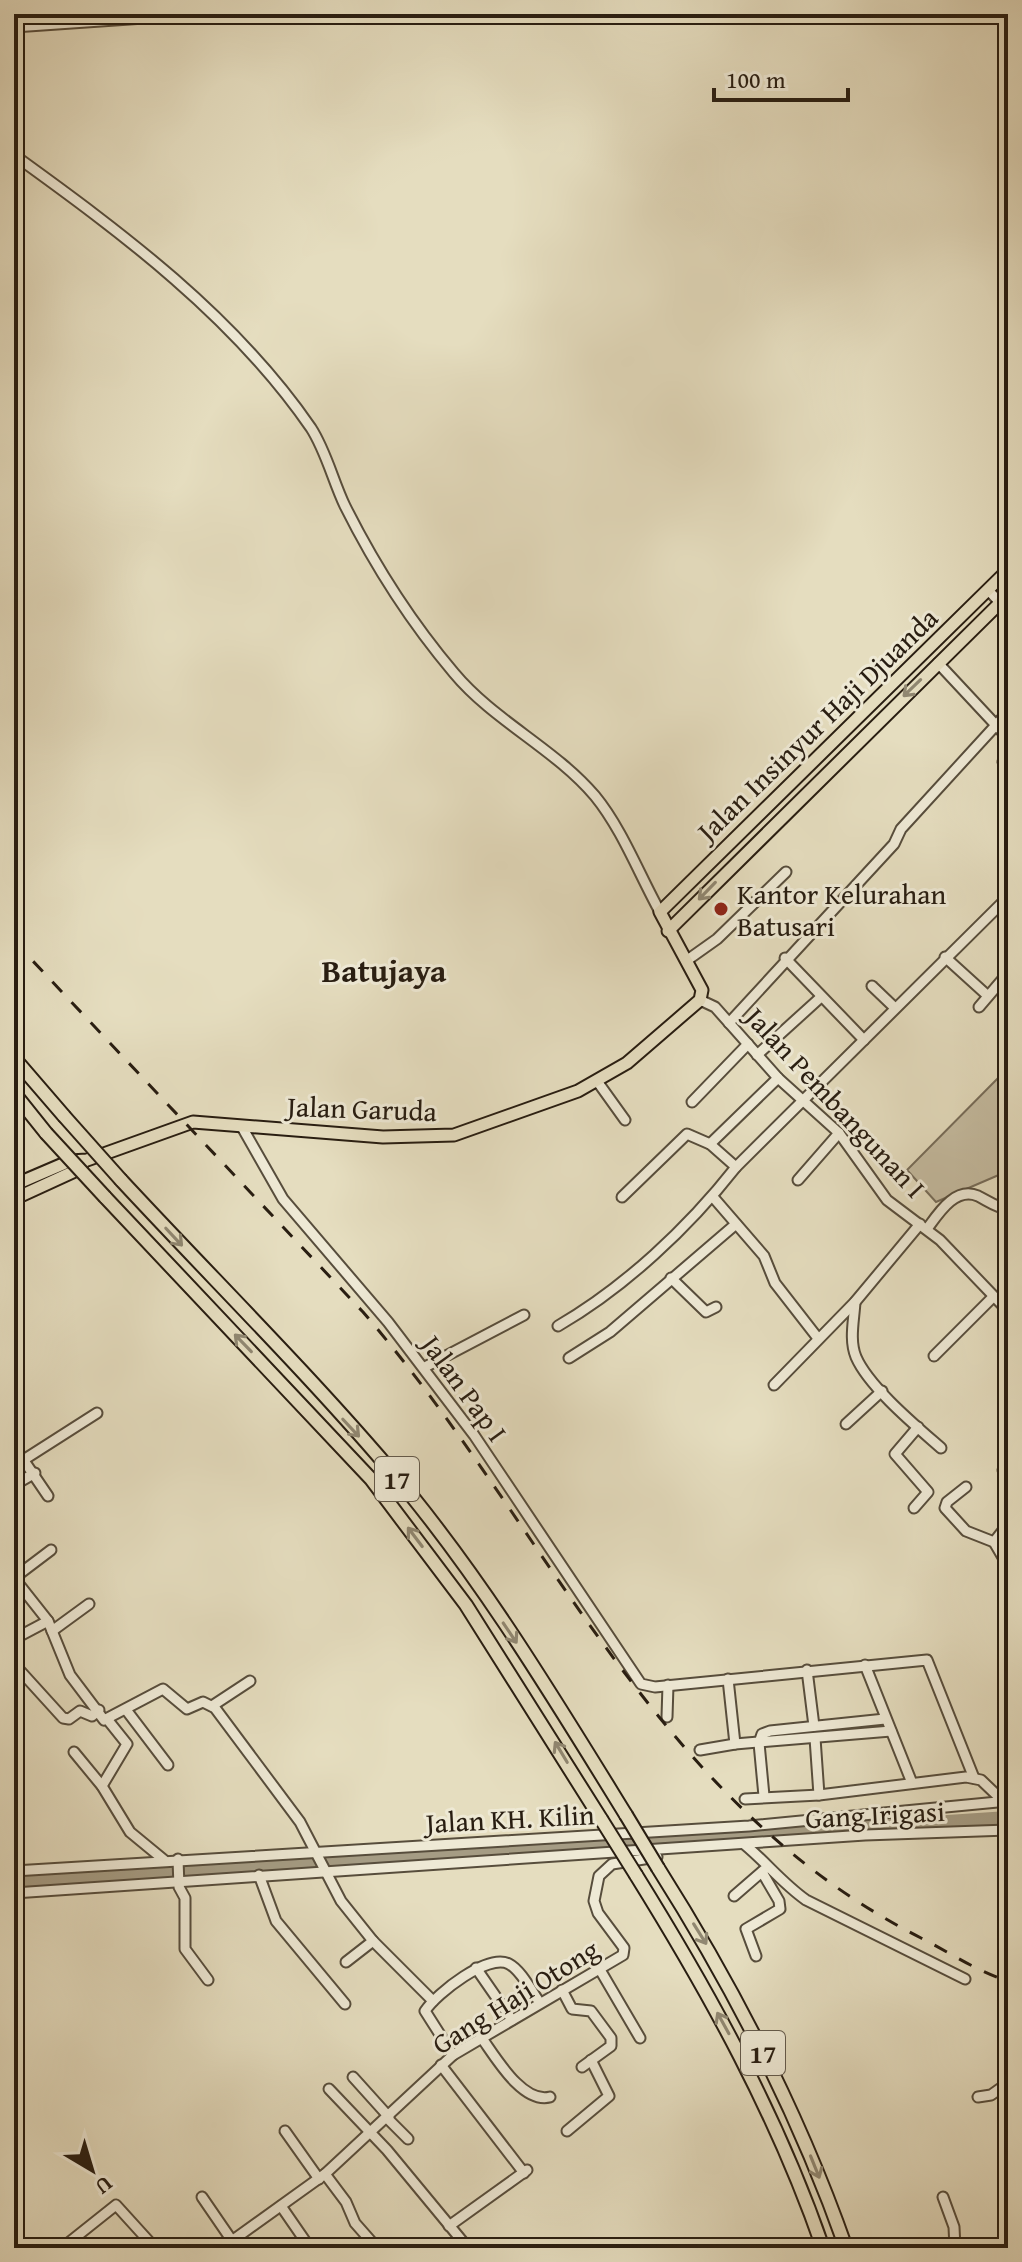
<svg xmlns="http://www.w3.org/2000/svg" width="1022" height="2262" viewBox="0 0 1022 2262" font-family="'Gentium Book Plus',serif">
<rect width="100%" height="100%" fill="#e5ddbf"/>
<filter id="stains"><feTurbulence type="fractalNoise" baseFrequency=".0025" numOctaves="4"/><feColorMatrix values="0 0 0 0 .2 0 0 0 0 .09 0 0 0 0 .02 0 0 0 .5 -.17"/></filter>
<radialGradient id="worn" r=".72"><stop offset=".6" stop-color="#630" stop-opacity="0"/><stop offset="1" stop-color="#630" stop-opacity=".3"/></radialGradient>
<polygon fill="#c5bca1" stroke="#766c59" stroke-width="2" points="1008,1068 1008,1171 936,1202 907,1170"/>
<g fill="none" stroke-linecap="round" stroke-linejoin="round">
<polyline stroke="#a59c84" stroke-width="16" points="14,1885 1008,1819"/>
<defs>
<g id="minor">
<polyline points="14,27 202,14"/>
<path d="M14 155C122 233 234 316 311 428 326 451 333 481 345 506 375 566 410 621 454 673 494 721 554 748 595 796 622 829 639 874 660 912"/>
<polyline points="988,590 1008,611"/>
<polyline points="938,663 1008,738"/>
<polyline points="1003,762 1008,757"/>
<polyline points="945,957 988,996"/>
<polyline points="785,958 864,1040"/>
<polyline points="686,961 717,939 786,872"/>
<polyline points="872,986 895,1008"/>
<polyline points="700,1000 715,1007 778,1078 839,1133 887,1200 940,1240 1008,1311"/>
<polyline points="979,1007 1008,973"/>
<polyline points="729,1023 894,844 901,829 1008,712"/>
<polyline points="757,1055 821,997"/>
<polyline points="597,1081 625,1120"/>
<polyline points="692,1102 748,1044"/>
<polyline points="242,1127 283,1199 388,1322 474,1435 641,1684 655,1687 927,1660 974,1778"/>
<polyline points="710,1144 778,1078"/>
<polyline points="798,1180 839,1133"/>
<polyline points="622,1197 687,1134 710,1144 736,1167"/>
<polyline points="713,1197 764,1256 775,1283 817,1337"/>
<path d="M927 1229C938 1214 955 1186 978 1196 988 1201 997 1208 1008 1209"/>
<polyline points="671,1278 706,1312 716,1307"/>
<path d="M855 1302C854 1320 849 1340 856 1357 869 1387 916 1426 941 1448"/>
<path d="M558 1326C625 1287 688 1228 736 1167L1008 897"/>
<polyline points="934,1356 993,1297"/>
<polyline points="569,1358 610,1332 736,1224"/>
<polyline points="425,1367 524,1315"/>
<polyline points="774,1385 855,1302 920,1224"/>
<polyline points="846,1424 882,1391"/>
<polyline points="14,1446 48,1496"/>
<polyline points="25,1459 97,1413"/>
<polyline points="1003,1470 1008,1476"/>
<polyline points="14,1485 35,1473"/>
<polyline points="966,1487 947,1502 945,1508 966,1531 994,1542"/>
<polyline points="914,1508 928,1492 895,1454 918,1427"/>
<polyline points="1008,1524 994,1542 1008,1566"/>
<polyline points="14,1578 48,1621 70,1675 104,1720 163,1689 187,1709 203,1702 215,1708 300,1822 341,1901 373,1941 433,2001"/>
<polyline points="14,1578 51,1550"/>
<polyline points="52,1631 89,1604"/>
<polyline points="14,1639 48,1621"/>
<polyline points="14,1664 63,1718 69,1719 80,1711 92,1716 99,1710"/>
<polyline points="865,1665 912,1783"/>
<polyline points="807,1670 814,1726"/>
<polyline points="728,1679 735,1744 891,1731"/>
<polyline points="212,1706 250,1681"/>
<polyline points="127,1711 168,1765"/>
<polyline points="667,1717 668,1685"/>
<polyline points="815,1738 819,1795"/>
<polyline points="759,1743 762,1734 770,1731 885,1719"/>
<polyline points="759,1743 764,1796"/>
<polyline points="700,1750 735,1744"/>
<polyline points="74,1752 102,1786 130,1832 164,1860"/>
<polyline points="102,1786 127,1744 107,1719"/>
<polyline points="745,1799 819,1795 966,1777 981,1780 1003,1801"/>
<path d="M744 1844C766 1862 782 1883 806 1900L965 1979"/>
<polyline points="178,1859 179,1887 185,1898 185,1949 208,1980"/>
<polyline points="14,1871 749,1826 1008,1801"/>
<polyline points="259,1875 276,1921 345,2004"/>
<polyline points="14,1893 865,1835 1008,1830"/>
<polyline points="734,1896 764,1870"/>
<polyline points="756,1956 746,1929 780,1909 779,1901 762,1872"/>
<polyline points="346,1962 373,1941"/>
<polyline points="476,1968 512,2020"/>
<polyline points="599,1968 640,2038"/>
<polyline points="562,1990 572,2009 591,2011 611,2038 611,2046 582,2067"/>
<path d="M481 2037C495 2056 522 2104 550 2097"/>
<path d="M453 2055 425 2011C437 1993 488 1953 509 1964 521 1970 532 1992 540 2003"/>
<polyline points="441,2065 524,2173"/>
<polyline points="353,2077 389,2117"/>
<polyline points="329,2089 387,2150 468,2248"/>
<polyline points="978,2097 991,2095 1008,2083"/>
<polyline points="387,2118 408,2139"/>
<polyline points="285,2131 319,2179"/>
<polyline points="567,2131 609,2096 591,2060"/>
<polyline points="325,2174 346,2202 355,2223 377,2248"/>
<polyline points="202,2197 237,2248"/>
<polyline points="943,2197 954,2227 955,2248"/>
<polyline points="281,2206 310,2248"/>
<polyline points="449,2226 527,2170"/>
<polyline points="62,2248 116,2205 155,2248"/>
<polyline points="222,2248 325,2174 453,2055 623,1955 624,1948 598,1913 594,1901 599,1876 612,1864 657,1857"/>
<polyline points="911,2248 948,2248"/>
<polyline points="983,2248 1008,2244"/>
</g>
<g id="major">
<polyline points="668,931 1008,595"/>
<polyline points="14,1185 70,1161 87,1160 193,1122 383,1137 454,1135 578,1091 627,1063 700,1000 702,990 660,912 1008,570"/>
<polyline points="14,1199 75,1171 83,1163"/>
</g>
<g id="highway">
<polyline points="14,1058 64,1116"/>
<polyline points="14,1093 46,1133"/>
<path d="M121 1180C209 1275 302 1367 386 1465 478 1572 552 1695 626 1815"/>
<polyline points="105,1197 371,1479 466,1605 601,1819"/>
<path d="M658 1868C734 1988 799 2114 846 2248"/>
<path d="M636 1875C710 1994 777 2115 823 2248"/>
</g>
</defs>
<use href="#minor" stroke="#574d3c" stroke-width="13"/>
<use href="#major" stroke="#281d11" stroke-width="15"/>
<use href="#highway" stroke="#281d11" stroke-width="16"/>
<use href="#minor" stroke="#eee9d5" stroke-width="9"/>
<use href="#major" stroke="#e5ddbf" stroke-width="11"/>
<use href="#highway" stroke="#e5ddbf" stroke-width="12"/>
<path stroke="#281d11" stroke-width="3" stroke-dasharray="14 14" stroke-linecap="butt" d="M14 941 363 1312C550 1529 653 1802 921 1938 949 1952 978 1972 1008 1981"/>
<defs>
<g id="highway-bridge">
<polyline points="64,1116 121,1180"/>
<polyline points="46,1133 105,1197"/>
<polyline points="626,1815 658,1868"/>
<polyline points="601,1819 636,1875"/>
</g>
</defs>
<use href="#highway-bridge" stroke="#281d11" stroke-width="16" stroke-linecap="butt"/>
<use href="#highway-bridge" stroke="#e5ddbf" stroke-width="12"/>
</g>
<defs><path id="oneway-shaft" d="M-6 0H5M1.5-3L5.5 0L1.5 3" fill="none" stroke-width="1.6" stroke-linecap="round" stroke-linejoin="round" transform="scale(2)"/></defs>
<g stroke="#908771">
<use href="#oneway-shaft" transform="translate(912 688) rotate(136)"/>
<use href="#oneway-shaft" transform="translate(707 891) rotate(134)"/>
<use href="#oneway-shaft" transform="translate(174 1237) rotate(47)"/>
<use href="#oneway-shaft" transform="translate(243 1343) rotate(-134)"/>
<use href="#oneway-shaft" transform="translate(351 1428) rotate(47)"/>
<use href="#oneway-shaft" transform="translate(415 1537) rotate(-127)"/>
<use href="#oneway-shaft" transform="translate(510 1633) rotate(56)"/>
<use href="#oneway-shaft" transform="translate(561 1752) rotate(-121)"/>
<use href="#oneway-shaft" transform="translate(700 1934) rotate(58)"/>
<use href="#oneway-shaft" transform="translate(723 2023) rotate(-119)"/>
<use href="#oneway-shaft" transform="translate(815 2167) rotate(68)"/>
</g>
<circle fill="#8f2418" stroke="#eee9d5" stroke-width="3" cx="721" cy="909" r="8"/>
<g text-anchor="middle" dominant-baseline="central" stroke-width="6" stroke-linejoin="round" paint-order="stroke">
<g fill="#eee9d5" stroke="#635a4c" stroke-width="2">
<rect x="375" y="1457" width="44" height="44" rx="6"/>
<rect x="741" y="2031" width="44" height="44" rx="6"/>
</g>
<g font-size="26" font-weight="bold" fill="#281d11">
<text x="397" y="1479">17</text>
<text x="763" y="2053">17</text>
</g>
<g font-size="28" fill="#281d11" stroke="#eee9d5">
<text transform="translate(817 724) rotate(-44)">Jalan Insinyur Haji Djuanda</text>
<text transform="translate(836 1102) rotate(47)">Jalan Pembangunan I</text>
<text transform="translate(362 1108) rotate(2)">Jalan Garuda</text>
<text transform="translate(465 1388) rotate(54)">Jalan Pap I</text>
<text transform="translate(875 1814) rotate(-3)">Gang Irigasi</text>
<text transform="translate(510 1818) rotate(-3)">Jalan KH. Kilin</text>
<text transform="translate(515 1996) rotate(-32)">Gang Haji Otong</text>
</g>
<g font-size="28" fill="#281d11" stroke="#eee9d5" text-anchor="start">
<text x="737" y="893">Kantor Kelurahan<tspan x="737" dy="32">Batusari</tspan></text>
</g>
<g font-size="32" font-weight="bold" fill="#281d11" stroke="#eee9d5">
<text x="384" y="970">Batujaya</text>
</g>
</g>
<rect width="1022" height="2262" fill="none" stroke="#e5ddbf" stroke-width="48"/>
<rect x="16" y="16" width="990" height="2230" fill="none" stroke="#281d11" stroke-width="4"/>
<rect x="24" y="24" width="974" height="2214" fill="none" stroke="#281d11" stroke-width="2"/>
<g transform="translate(92 2170) rotate(142)" stroke="#eee9d5" stroke-width="6" paint-order="stroke">
<path d="M0-6L14 30L0 20L-14 30Z" fill="#281d11"/>
<text y="-12" font-size="22" font-weight="bold" text-anchor="middle" fill="#281d11">U</text>
</g>
<path d="M714 88v12h134v-12" fill="none" stroke="#281d11" stroke-width="4"/>
<text x="726" y="88" font-size="24" fill="#281d11" stroke="#eee9d5" stroke-width="6" paint-order="stroke">100 m</text>
<rect width="100%" height="100%" filter="url(#stains)"/>
<rect width="100%" height="100%" fill="url(#worn)"/>
</svg>
